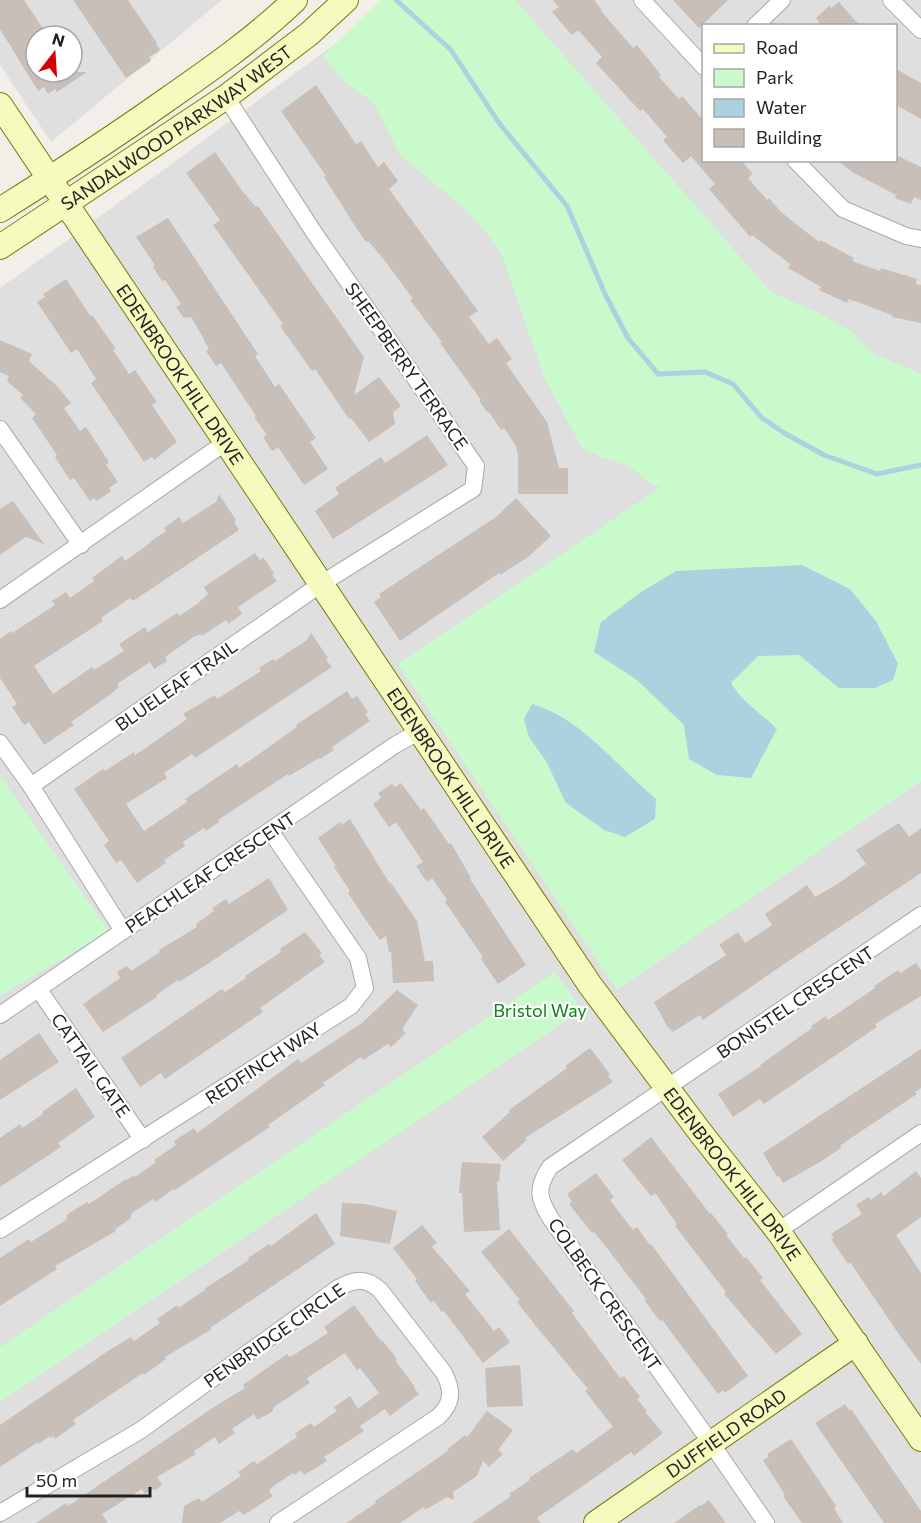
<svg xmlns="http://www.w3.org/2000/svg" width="921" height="1523" viewBox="0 0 921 1523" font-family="Commissioner,sans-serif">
<rect width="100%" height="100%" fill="#f2efe9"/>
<g fill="#e0dfdf" fill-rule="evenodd">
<path d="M0 0H222L51 142 0 65ZM36 36H72V72H36Z"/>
<path d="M390 0H921V1523H0V288L65 242 369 19ZM704 26H896V160H704Z"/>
</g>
<g fill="#c8facc">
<polygon points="381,0 515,0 771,292 821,314 852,332 872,353 921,374 921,781 617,990 398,664 661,487 651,484 629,466 600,456 582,448 544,377 502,255 486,232 466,210 400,155 374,103 343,81 323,56"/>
<polygon points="0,776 109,931 0,996"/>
<polygon points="555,972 582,1010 0,1402 0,1347"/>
</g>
<g fill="#aad3df">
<path d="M802 565 850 589 876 621 898 664 893 680 875 688H839L799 655 758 656 731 683C742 702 761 713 777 729L751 778 717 775 689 759 684 725 637 680 594 652 601 622 641 592 676 571Z"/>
<path d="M532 704C583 719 616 766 656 799L655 819 625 837 604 830 566 803 546 761 529 737 524 719Z"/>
</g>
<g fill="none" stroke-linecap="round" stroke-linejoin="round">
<polyline stroke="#aad3df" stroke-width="5" points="396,0 451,50 499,123 567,206 606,296 628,338 658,374 705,372 733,384 762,418 786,434 824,455 877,474 921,465"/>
</g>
<g fill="#c7bfb8">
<polygon points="0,0 24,0 48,36 36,36 36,72 87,72 57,92 55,89 48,94 44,87 38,91 0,29"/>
<polygon points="73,0 128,0 157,43 156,44 160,50 149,57 151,61 126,78"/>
<polygon points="553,0 594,0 602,10 601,11 633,48 637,45 661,75 659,77 679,99 682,96 704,121 704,160 741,160 753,174 748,178 767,200 769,198 781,212 819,242 820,240 854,258 852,261 880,271 881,268 917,279 916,284 921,285 921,323 892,317 892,315 849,299 847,303 819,290 821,287 788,268 790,264 752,235 750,237 709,189 715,184 691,156 683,163 663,140 667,137 643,109 640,111 596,63 602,57 578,30 572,35 552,12 559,7"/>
<polygon points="673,0 728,0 699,28"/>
<polygon points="839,2 860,26 822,26 816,18 829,6 831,8"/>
<polygon points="896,69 921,83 921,119 896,105"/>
<polygon points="316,85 356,144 361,141 378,167 384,162 398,181 389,189 478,311 469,317 489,344 497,338 512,359 506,363 547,422 559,468 568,468 568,494 518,494 518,456 516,446 504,428 501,430 489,412 488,413 479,401 481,400 440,343 442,342 410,300 413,299 382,257 368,241 366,242 357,229 324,177 326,176 281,111"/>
<polygon points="215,152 243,192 256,207 258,206 364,357 354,395 379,377 401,406 393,412 395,424 369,442 351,418 349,419 315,369 312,371 295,347 280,326 283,324 213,225 220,220 186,173"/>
<polygon points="896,155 921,167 921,200 914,197 911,204 895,198 896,195 854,173 836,160 896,160"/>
<polygon points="168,218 258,354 255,356 275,387 279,384 316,438 310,442 328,469 304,485 278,447 272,451 263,437 267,435 254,417 256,416 221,363 216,366 206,351 209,349 203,339 204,339 191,317 184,318 176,307 181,304 165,280 162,281 153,267 155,265 136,237"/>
<polygon points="66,279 91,317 92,315 116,349 113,350 129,374 135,370 157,402 152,405 177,442 154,460 152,457 144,462 91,383 96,379 77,349 71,353 37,302 45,297 43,294"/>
<polygon points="0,340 32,354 29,361 58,387 71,403 64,408 80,431 86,427 109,462 106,465 118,482 109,488 111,491 97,501 94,498 90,501 74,478 70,480 55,457 57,455 32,418 36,414 20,398 23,395 7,381 9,376 0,372"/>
<polygon points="427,435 448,465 333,539 315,511 339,494 335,488 355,474 381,457 385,463"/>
<polygon points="219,494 236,520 234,522 239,530 133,601 130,598 101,618 103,621 34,666 53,694 92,667 94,670 124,651 119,644 145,627 148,632 177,613 179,616 197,604 208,594 204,587 255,553 260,560 263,557 274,573 272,575 277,581 238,607 242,614 228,624 226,620 202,636 201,634 195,636 165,657 167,661 154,669 150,662 117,684 119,687 111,694 71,722 74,725 44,745 29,722 24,725 12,707 17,704 0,678 0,639 11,631 12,633 55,605 52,601 66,592 70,598 94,581 92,578 122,556 125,561 150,543 150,542 166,531 164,528 179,517 183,523 216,502"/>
<polygon points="516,498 551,536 528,557 500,575 499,573 400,641 374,602 381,597 379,594 496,517"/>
<polygon points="13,501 44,544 26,537 0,555 0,509"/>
<polygon points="311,633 328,658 326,660 332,667 195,758 192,754 164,773 167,778 126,804 144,831 187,802 185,799 237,764 239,768 297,727 296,725 347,691 352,699 357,696 368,712 365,714 370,721 332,747 334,750 320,759 319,758 289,776 288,774 218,820 219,822 206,831 204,828 183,842 185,846 164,860 166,863 137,883 121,860 116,863 104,845 109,841 74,789 103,769 105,771 134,752 135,755 147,747 187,719 183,714 215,695 217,699 261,671 259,668 273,659 275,661 307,640"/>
<polygon points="401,783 421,810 424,808 449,844 451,843 471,878 470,879 526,965 498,984 481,959 483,957 445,902 447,900 432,878 427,882 416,866 423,862 409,841 396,822 389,827 373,804 381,798 378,793 392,784 395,787"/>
<polygon points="350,819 390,884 391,883 417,921 425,961 433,961 434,981 393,983 391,952 389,952 386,936 380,940 363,916 348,893 350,891 334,867 336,866 318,838 340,822 342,825"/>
<polygon points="899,823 909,837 921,828 921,873 793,958 703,1020 700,1015 673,1032 667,1026 654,1002 726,955 719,945 738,932 745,943 772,925 765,914 807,885 815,897 839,883 866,864 856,850"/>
<polygon points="269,878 288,910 206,965 179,982 178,980 156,995 157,997 103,1032 83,1004 120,978 117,972 127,966 131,971 160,952 159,950 197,927 196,924 214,911 212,908 226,899 229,904"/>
<polygon points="305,932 322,953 319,955 325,962 260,1008 263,1012 165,1079 161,1073 140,1087 121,1058 222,989 225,992 246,978 245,976 281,952 280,949"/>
<polygon points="916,963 921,970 921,996 875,1024 877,1027 764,1104 760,1099 733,1117 718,1094 761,1066 760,1065 812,1028 811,1026 826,1016 828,1020 875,988 874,986 898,970 900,973"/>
<polygon points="397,990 418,1005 402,1029 406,1033 391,1047 388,1044 363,1060 361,1057 323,1083 325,1085 268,1125 270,1127 175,1190 174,1189 155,1202 153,1199 132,1213 130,1219 115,1229 116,1231 55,1266 57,1269 0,1306 0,1258 29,1239 31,1242 66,1220 67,1215 71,1212 87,1202 89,1204 126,1179 127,1180 134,1175 135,1177 156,1162 154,1160 176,1145 174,1141 194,1128 197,1133 298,1059 301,1063 362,1023"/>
<polygon points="39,1033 59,1062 0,1100 0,1060"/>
<polygon points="590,1048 610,1074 608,1076 613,1082 525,1138 527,1140 503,1161 482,1137 510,1112 509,1110 567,1068 565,1066"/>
<polygon points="921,1049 921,1088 915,1092 917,1094 851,1138 840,1146 841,1148 820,1162 783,1183 779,1176 777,1177 763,1153"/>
<polygon points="76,1088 95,1117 58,1143 61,1147 0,1187 0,1138 20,1124 22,1128 43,1114 42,1112"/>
<polygon points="651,1137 710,1214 711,1213 728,1234 726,1235 744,1258 746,1257 763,1278 760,1280 802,1334 776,1354 724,1294 726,1292 675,1226 677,1224 655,1193 651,1196 622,1160"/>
<polygon points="462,1162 501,1164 499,1182 497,1181 500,1230 464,1232 462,1193 459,1193"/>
<polygon points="916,1171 921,1178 921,1217 896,1235 921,1273 921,1364 898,1333 850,1262 848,1264 831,1239 834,1237 831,1234 862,1214 856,1205 869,1197 871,1200 881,1192 884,1196"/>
<polygon points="596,1173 614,1197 610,1200 629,1225 633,1230 637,1227 650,1245 651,1244 748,1376 725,1393 723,1390 718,1394 662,1320 660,1321 644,1300 646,1299 603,1243 594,1232 592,1233 569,1204 572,1202 567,1194"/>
<polygon points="342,1203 365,1204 397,1211 390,1244 340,1236"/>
<polygon points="316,1213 335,1244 210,1328 212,1329 165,1357 166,1359 144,1375 143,1373 73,1420 76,1424 55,1439 54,1436 51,1438 50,1436 39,1444 38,1442 0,1467 0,1425 108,1351 131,1337 134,1341 160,1323 157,1319 177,1305 178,1308 205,1290 204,1289 249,1260 248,1258 269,1244 271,1246"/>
<polygon points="422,1225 437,1243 432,1247 470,1291 465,1294 494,1331 499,1327 510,1342 483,1363 444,1311 442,1312 434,1301 431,1303 415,1281 417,1279 393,1248"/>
<polygon points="509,1229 574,1311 572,1313 620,1378 624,1376 640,1397 637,1399 647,1411 645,1412 663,1433 634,1456 631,1452 537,1518 541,1523 472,1523 511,1496 509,1494 530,1480 529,1478 573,1449 576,1453 613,1427 585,1391 588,1389 535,1325 517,1302 520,1300 481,1252"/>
<polygon points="354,1305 381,1341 382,1340 397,1359 395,1360 415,1387 414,1388 419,1394 390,1416 385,1409 360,1426 364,1431 324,1457 327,1461 304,1475 301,1470 294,1475 293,1473 272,1487 269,1491 273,1496 244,1515 239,1511 220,1523 182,1523 184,1506 199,1498 202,1502 241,1476 238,1472 254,1461 257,1464 297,1437 295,1433 311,1423 314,1427 337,1411 334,1407 350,1396 358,1409 379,1393 360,1368 357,1370 345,1353 307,1378 310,1383 274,1407 272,1412 257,1420 254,1414 232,1429 235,1433 219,1444 215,1437 194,1451 196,1454 157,1477 162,1485 155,1490 152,1489 145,1494 142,1489 102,1514 108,1523 36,1523 66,1503 68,1506 214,1407 245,1388 243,1385 287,1354 289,1357 292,1356 328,1333 324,1327"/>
<polygon points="520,1365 523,1406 487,1407 485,1368"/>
<polygon points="845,1404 850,1411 851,1409 921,1511 921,1523 884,1523 815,1423"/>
<polygon points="487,1411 513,1430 498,1450 503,1454 489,1467 483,1461 477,1476 453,1492 454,1500 447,1497 425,1510 424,1507 400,1523 346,1523 376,1503 375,1501 448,1451 447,1450 465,1435 467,1437"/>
<polygon points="791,1439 836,1506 834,1508 843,1523 802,1523 783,1496 785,1495 763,1460 769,1457 767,1454"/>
<polygon points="709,1500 726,1523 674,1523 700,1505 701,1506"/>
</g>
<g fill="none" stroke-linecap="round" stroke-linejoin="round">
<defs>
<g id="street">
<polyline points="642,0 704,67"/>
<polyline points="891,0 921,30"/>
<polyline points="755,26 782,0"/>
<polyline points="795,160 843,209 906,236 921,239"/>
<polyline points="0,429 81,545"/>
<polyline points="0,600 226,442"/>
<polyline points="0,743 31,786 123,931"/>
<polyline points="31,786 321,584 473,489 476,466 315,234 226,97"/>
<polyline points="39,990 143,1140"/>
<polyline points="0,1015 395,745 420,731"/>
<polyline points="0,1230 351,1006 365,988 358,958 271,832"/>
<polyline points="778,1231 921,1133"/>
<path d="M0 1513 141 1430 338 1288C355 1279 365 1277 380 1290L444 1373C453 1391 453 1403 438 1417L278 1523"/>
<path d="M766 1523 711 1443 551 1219C538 1198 536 1188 550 1167L921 915"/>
</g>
<g id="secondary">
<path id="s1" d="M0 105 590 985 700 1132 778 1231 921 1439"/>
<path d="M0 210C56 175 111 139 165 101 211 69 254 39 295 0"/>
<path id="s2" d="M0 247 226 97 309 34 346 0"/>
<path id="s3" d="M596 1523 856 1343"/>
</g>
</defs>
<use href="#street" stroke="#a9a9a9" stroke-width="18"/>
<use href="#secondary" stroke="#707d05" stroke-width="26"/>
<use href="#street" stroke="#fff" stroke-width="16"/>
<use href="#secondary" stroke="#f7fabf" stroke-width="24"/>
</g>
<g text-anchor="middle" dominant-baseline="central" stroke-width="4.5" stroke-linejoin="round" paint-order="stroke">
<g font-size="18" fill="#222" stroke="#fff">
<text stroke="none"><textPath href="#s2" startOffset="213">SANDALWOOD PARKWAY WEST</textPath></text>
<text transform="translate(407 366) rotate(55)">SHEEPBERRY TERRACE</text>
<text stroke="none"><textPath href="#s1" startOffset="324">EDENBROOK HILL DRIVE</textPath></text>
<text transform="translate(176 685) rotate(-35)">BLUELEAF TRAIL</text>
<text stroke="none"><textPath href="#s1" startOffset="810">EDENBROOK HILL DRIVE</textPath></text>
<text transform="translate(210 872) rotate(-34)">PEACHLEAF CRESCENT</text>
<text transform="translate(795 1002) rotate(-34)">BONISTEL CRESCENT</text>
<text transform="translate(263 1063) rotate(-33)">REDFINCH WAY</text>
<text transform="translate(91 1065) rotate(55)">CATTAIL GATE</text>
<text stroke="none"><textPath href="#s1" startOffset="1296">EDENBROOK HILL DRIVE</textPath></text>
<text transform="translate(605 1294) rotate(55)">COLBECK CRESCENT</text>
<text transform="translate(274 1335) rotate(-35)">PENBRIDGE CIRCLE</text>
<text stroke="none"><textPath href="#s3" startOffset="158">DUFFIELD ROAD</textPath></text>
</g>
<g font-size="18" fill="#0c8416" stroke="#fff">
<text x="540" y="1010">Bristol Way</text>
</g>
</g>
<rect x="702" y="24" width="195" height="138" fill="#ffffff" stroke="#a7a7a7" stroke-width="1.5"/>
<rect x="714" y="44" width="30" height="9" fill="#f7fabf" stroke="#a7a7a7" stroke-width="1.5"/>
<text x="756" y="54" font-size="18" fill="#222222">Road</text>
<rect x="714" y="69" width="30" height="18" fill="#c8facc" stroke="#a7a7a7" stroke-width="1.5"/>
<text x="756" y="84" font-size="18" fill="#222222">Park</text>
<rect x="714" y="99" width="30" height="18" fill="#aad3df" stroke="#a7a7a7" stroke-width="1.5"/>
<text x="756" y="114" font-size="18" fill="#222222">Water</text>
<rect x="714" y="129" width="30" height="18" fill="#c7bfb8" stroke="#a7a7a7" stroke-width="1.5"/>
<text x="756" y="144" font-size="18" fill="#222222">Building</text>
<g transform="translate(54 54) rotate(17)"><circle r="28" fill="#ffffff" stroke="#a7a7a7" stroke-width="1.5"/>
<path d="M0-4.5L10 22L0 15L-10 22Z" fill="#d40000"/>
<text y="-9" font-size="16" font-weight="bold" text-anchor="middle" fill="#222222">N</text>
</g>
<path d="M27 1487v9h123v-9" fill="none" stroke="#222222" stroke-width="3"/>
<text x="36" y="1487" font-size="18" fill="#222222" stroke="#ffffff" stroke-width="4.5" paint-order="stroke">50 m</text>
</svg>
